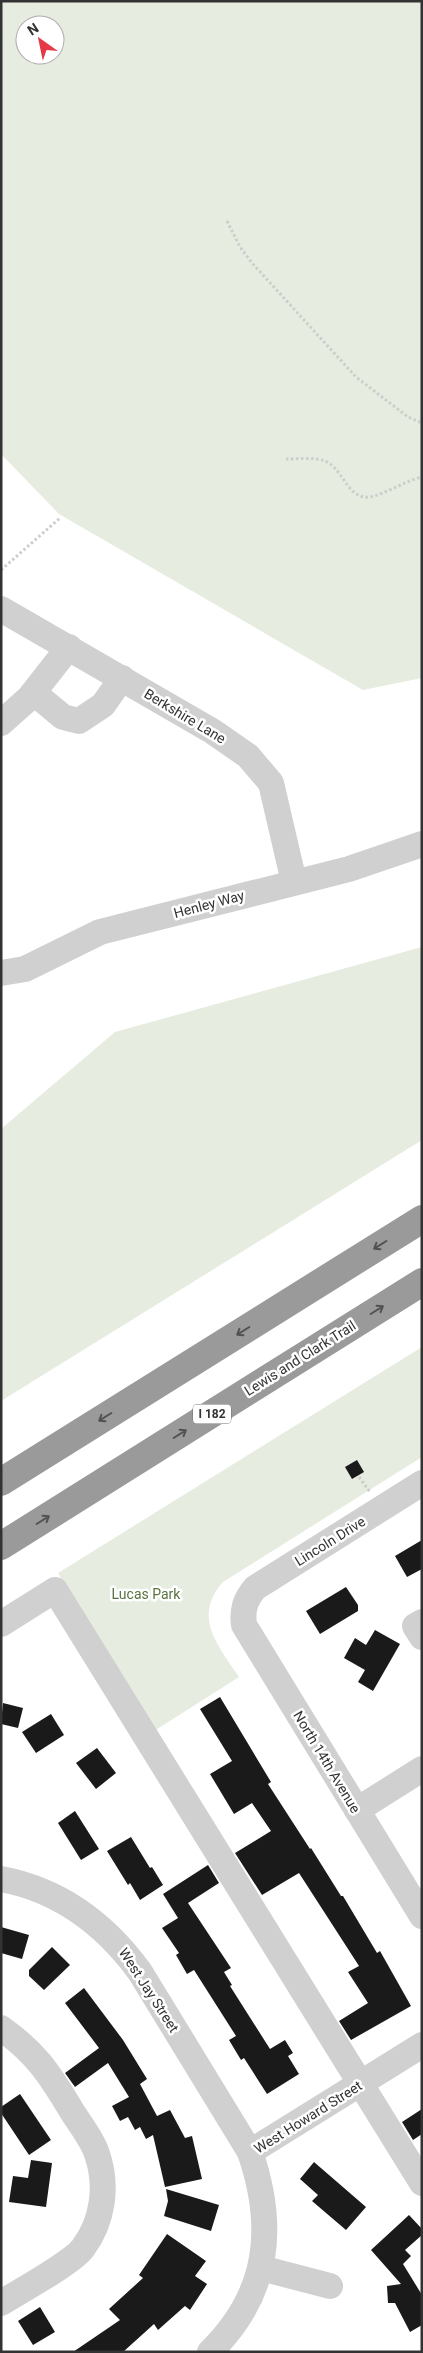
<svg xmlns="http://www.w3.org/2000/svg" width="423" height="2353" viewBox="0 0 423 2353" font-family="Roboto,sans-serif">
<rect width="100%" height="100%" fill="#fff"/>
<g fill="#e6ecdf" fill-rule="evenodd">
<path d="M1 1H422V678L363 690 59 514 1 454ZM25 25H55V55H25Z"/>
<polygon points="422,947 422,1140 1,1401 1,1129 115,1032"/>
<path d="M422 1347V1457L223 1582C192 1617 218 1645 239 1677L154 1731 58 1573Z"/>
</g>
<g fill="#1a1a1a">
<polygon points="357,1460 364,1472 352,1479 345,1467"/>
<polygon points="422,1540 422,1569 407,1577 395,1556"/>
<polygon points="346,1587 358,1605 358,1611 320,1634 306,1611"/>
<polygon points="375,1630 400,1644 373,1691 358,1682 365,1670 344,1658 355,1638 366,1645"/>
<polygon points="220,1697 271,1782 268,1784 310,1849 311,1848 341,1896 343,1896 377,1953 380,1951 411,2006 351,2040 339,2021 368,2003 348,1972 359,1966 299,1873 262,1895 235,1853 271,1831 252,1803 234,1814 210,1774 232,1761 200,1709"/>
<polygon points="3,1703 23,1708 18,1728 1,1724"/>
<polygon points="51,1714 64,1735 36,1753 22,1732"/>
<polygon points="97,1748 116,1773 96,1789 76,1763"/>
<polygon points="75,1811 99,1849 81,1860 58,1823"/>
<polygon points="131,1837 150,1868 152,1867 163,1885 140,1900 130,1883 128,1885 107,1851"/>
<polygon points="208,1865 219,1883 188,1903 231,1968 224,1972 232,1985 230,1986 270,2049 285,2040 293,2053 288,2056 299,2074 267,2094 244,2058 241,2060 229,2040 236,2036 194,1970 187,1974 176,1955 179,1953 162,1928 178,1918 163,1894"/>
<polygon points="1,1927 29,1935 22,1959 1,1953"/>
<polygon points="52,1947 70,1965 44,1990 29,1976 29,1970"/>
<polygon points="84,1988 123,2040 147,2079 140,2084 157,2116 170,2110 185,2138 192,2136 202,2179 165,2187 153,2135 146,2139 140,2127 135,2130 128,2117 120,2121 112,2106 129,2097 108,2063 75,2087 65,2073 99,2048 65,2003"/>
<polygon points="20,2094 51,2140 29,2155 1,2113 1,2107"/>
<polygon points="422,2109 422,2134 413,2140 402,2122"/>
<polygon points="31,2160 52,2163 46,2207 9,2202 13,2176 28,2178"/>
<polygon points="314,2162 366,2207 346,2230 312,2201 318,2195 300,2179"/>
<polygon points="166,2189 219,2205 211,2231 164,2216 168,2201"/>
<polygon points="409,2215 422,2229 422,2235 405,2250 411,2256 403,2264 422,2295 422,2325 410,2332 395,2303 388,2303 387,2286 401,2284 371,2250"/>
<polygon points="167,2234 206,2261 195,2276 207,2284 190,2310 185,2306 158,2330 154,2324 123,2352 73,2352 120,2320 109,2309 143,2278 139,2275"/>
<polygon points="40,2307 55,2332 33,2345 18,2321"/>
</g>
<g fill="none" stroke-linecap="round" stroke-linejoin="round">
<g stroke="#cdcdcd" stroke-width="3" stroke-dasharray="2.5 2.5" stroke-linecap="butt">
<polyline points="227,221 240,247 252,263 356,377 408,417 422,423"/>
<path d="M286 459C297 459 314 457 325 461 342 468 346 494 364 497 375 500 406 480 422 477"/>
<polyline points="1,570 60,518"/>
<polyline points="359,1477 370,1492"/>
</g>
<g stroke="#d0d0d0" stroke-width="26">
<polyline points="1,609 212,731 248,756 271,783 294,882"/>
<polyline points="34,693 63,717 79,721 103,705 122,678"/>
<polyline points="1,723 29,698 69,647"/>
<polyline points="1,973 25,969 100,932 349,869 422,844"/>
<path d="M422 1483 255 1588C245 1600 242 1610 244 1625L422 1916"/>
<polyline points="422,1622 415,1626 422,1637"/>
<polyline points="1,1624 55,1590 422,2183"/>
<polyline points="357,1810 422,1769"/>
<path d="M1 1879C60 1890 105 1924 140 1972L250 2152"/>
<path d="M1 2028C35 2052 49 2073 70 2108 78 2122 92 2138 97 2154 108 2186 103 2221 83 2248 72 2263 20 2291 1 2303"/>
<polyline points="261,2268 330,2286"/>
<path d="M210 2352C269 2294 276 2228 250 2152L422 2045"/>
</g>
<g stroke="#9a9a9a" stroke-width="28">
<polyline points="1,1482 422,1219"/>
<polyline points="1,1546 422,1282"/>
</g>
</g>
<defs><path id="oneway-shaft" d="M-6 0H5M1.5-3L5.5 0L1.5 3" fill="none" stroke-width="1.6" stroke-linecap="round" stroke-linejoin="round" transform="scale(1.25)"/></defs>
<g stroke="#525252">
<use href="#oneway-shaft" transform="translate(380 1245) rotate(148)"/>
<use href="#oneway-shaft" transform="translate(377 1310) rotate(-32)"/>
<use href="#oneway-shaft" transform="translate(243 1331) rotate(148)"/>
<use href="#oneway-shaft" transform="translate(105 1417) rotate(148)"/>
<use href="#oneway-shaft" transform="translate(180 1434) rotate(-32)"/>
<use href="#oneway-shaft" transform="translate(43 1520) rotate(-32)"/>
</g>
<g text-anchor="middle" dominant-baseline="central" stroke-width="5" stroke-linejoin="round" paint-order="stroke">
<rect fill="#fff" stroke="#707070" stroke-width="1" x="193" y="1404.5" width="38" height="19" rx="4"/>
<g font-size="12" font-weight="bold" fill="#333">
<text x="212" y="1414">I 182</text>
</g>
<g font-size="14" fill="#333" stroke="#fff">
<text transform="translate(185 716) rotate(31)">Berkshire Lane</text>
<text transform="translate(209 904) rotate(-15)">Henley Way</text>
<text transform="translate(300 1358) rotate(-32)">Lewis and Clark Trail</text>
<text transform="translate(330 1541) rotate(-32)">Lincoln Drive</text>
<text transform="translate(327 1762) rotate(59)">North 14th Avenue</text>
<text transform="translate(149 1990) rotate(57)">West Jay Street</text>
<text transform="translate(308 2117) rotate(-32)">West Howard Street</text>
</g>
<g font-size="14" fill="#56703f" stroke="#fff">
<text x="146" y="1594">Lucas Park</text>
</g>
</g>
<rect width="423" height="2353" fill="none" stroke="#333333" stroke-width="5"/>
<g transform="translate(40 40) rotate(327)"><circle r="24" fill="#ffffff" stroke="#adadad"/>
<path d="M0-4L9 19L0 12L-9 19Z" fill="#e63946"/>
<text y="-8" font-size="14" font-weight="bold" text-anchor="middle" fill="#333333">N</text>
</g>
</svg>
